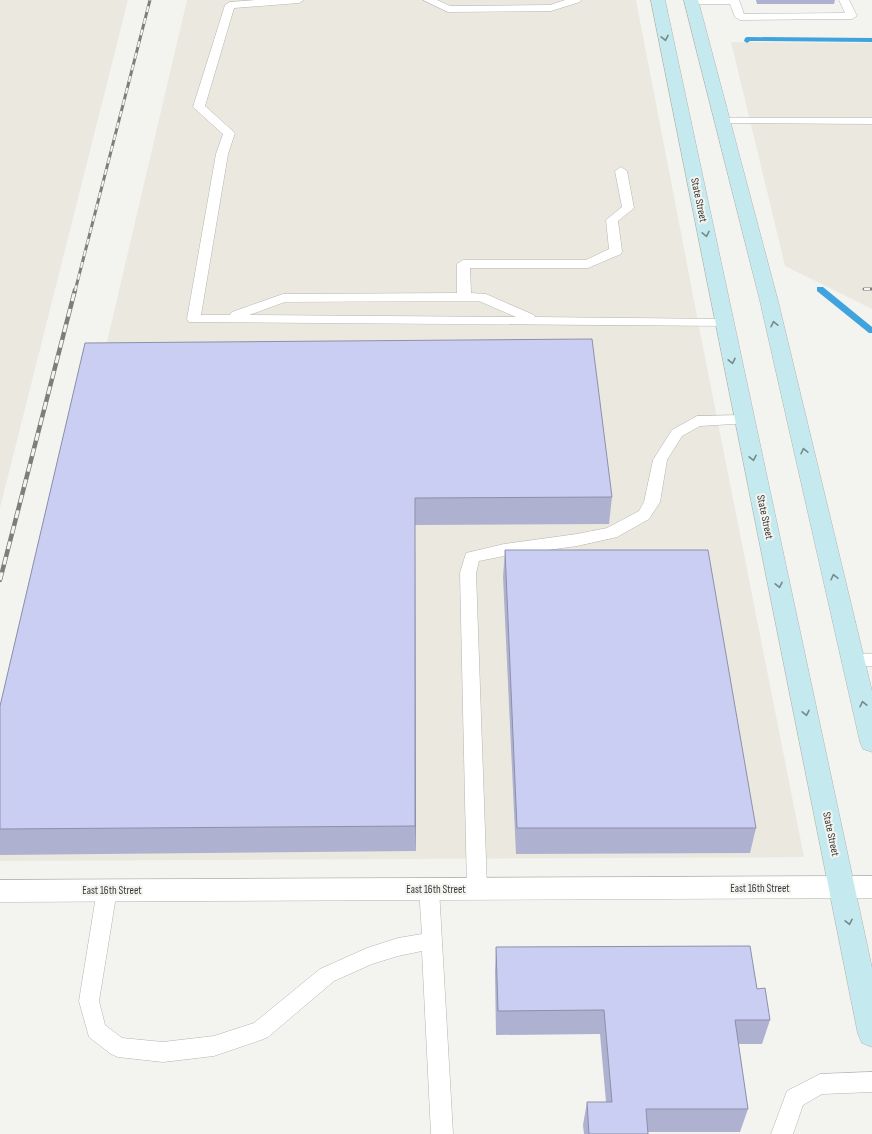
<svg xmlns="http://www.w3.org/2000/svg" width="872" height="1134" viewBox="0 0 872 1134" font-family="'Sofia Sans Condensed',sans-serif">
<rect width="100%" height="100%" fill="#f3f3f0"/>
<g fill="#ebe9df">
<polygon points="0,0 128,0 0,508"/>
<polygon points="187,0 636,0 704,352 804,857 0,861 0,799"/>
<polygon points="731,42 872,43 872,309 785,266"/>
</g>
<g fill="none" stroke-linecap="round" stroke-linejoin="round">
<g fill="#3fa3de" fill-rule="evenodd">
<polygon points="747,37 872,38 872,42 750,41 747,43 744,41 745,38"/>
<polygon points="817,287 823,287 872,327 872,333 869,333 817,291"/>
</g>
<defs>
<g id="lane">
<path d="M256 0H304L299 3 234 8 205 106 235 133 228 154 201 315H230L232 312 283 294 457 293V264L463 260H586L609 249 606 220 622 207 615 171 621 167 627 171 634 208 618 221 622 251 621 254 588 268H470L471 293 486 294 534 315 535 317 724 319 729 320 731 323 729 326 189 322 187 319 216 154 223 134 193 107 225 5 230 2ZM479 301 516 317 249 315 285 302Z"/>
<polygon points="423,0 437,0 450,6 550,5 565,0 581,0 580,2 551,11 448,12"/>
<polygon points="687,0 739,0 744,14 845,13 839,0 849,0 857,16 852,19 740,20 735,17 730,4 692,4 688,3"/>
<polygon points="723,118 872,118 872,124 719,123 717,121 719,119"/>
<polygon points="745,415 750,417 752,420 750,423 700,426 682,436 667,460 660,502 649,519 617,537 577,546 504,556 479,561 476,573 487,889 484,895 477,897 470,895 467,889 460,573 466,553 504,544 577,534 607,528 639,511 644,502 653,460 672,430 697,416"/>
<polygon points="853,654 872,654 872,666 853,666 847,665 845,660 847,655"/>
<polygon points="429,881 436,883 439,889 453,1134 431,1134 422,951 398,956 372,964 334,981 268,1037 261,1040 214,1056 163,1062 118,1057 111,1054 89,1037 79,1001 97,890 100,884 107,882 114,884 117,890 99,1001 105,1025 122,1038 163,1042 214,1036 254,1023 320,969 367,948 398,938 422,934 419,889 422,883"/>
<polygon points="872,1072 872,1092 822,1094 803,1105 793,1134 771,1134 787,1091 820,1074"/>
</g>
<polygon id="street" points="872,876 872,898 0,902 0,880"/>
<g id="secondary">
<polygon points="651,0 665,0 872,968 872,1047 862,1043 858,1034"/>
<polygon points="684,0 698,0 778,301 872,691 872,752 863,749 860,742 760,301"/>
</g>
</defs>
<use href="#lane" stroke="#b4b4b1" stroke-width="1"/>
<use href="#street" stroke="#b4b4b1" stroke-width="1"/>
<use href="#secondary" stroke="#b4b4b1" stroke-width="1"/>
<use href="#lane" fill="#fff" fill-rule="evenodd"/>
<use href="#street" fill="#fff" fill-rule="evenodd"/>
<use href="#secondary" fill="#c4eaf0" fill-rule="evenodd"/>
<defs>
<g id="rail-far1">
<polyline points="864,289 872,289"/>
<polyline points="75,291 150,0"/>
</g>
<polyline id="rail" points="0,580 75,290"/>
</defs>
<use href="#rail-far1" stroke="#7d7d7b" stroke-width="3"/>
<use href="#rail" stroke="#7d7d7b" stroke-width="4.5"/>
<use href="#rail-far1" stroke="#f3f3f0" stroke-width="2" stroke-dasharray="6" stroke-linecap="butt"/>
<use href="#rail" stroke="#f3f3f0" stroke-width="3" stroke-dasharray="8" stroke-linecap="butt"/>
</g>
<g fill="#aeb1d0">
<polygon points="756,0 835,0 834,4 757,4"/>
<polygon points="85,343 612,497 609,524 415,525 416,851 0,855 0,706"/>
<polygon points="505,550 756,828 750,853 516,854 503,577"/>
<polygon points="496,947 757,989 770,1020 762,1044 738,1044 748,1109 740,1132 648,1132 648,1134 584,1134 583,1125 587,1102 606,1102 600,1034 496,1035 495,971"/>
</g>
<polygon fill="#8d90a9" points="415,498 415,525 416,851 415,826"/>
<g fill="#cacef2" stroke="#8d90a9">
<polygon points="592,339 612,497 415,498 415,826 0,829 0,706 85,343"/>
<polygon points="505,550 708,550 756,828 517,828"/>
<polygon points="750,946 757,989 765,988 770,1020 735,1020 748,1109 646,1109 648,1134 589,1134 587,1102 612,1102 604,1010 498,1011 496,947"/>
</g>
<defs><path id="oneway-chevron" d="M-2-3.5L2.5 0L-2 3.5" fill="none" stroke-width="1.6" stroke-linecap="round" stroke-linejoin="round"/></defs>
<g stroke="#78898a">
<use href="#oneway-chevron" transform="translate(665 38) rotate(78)"/>
<use href="#oneway-chevron" transform="translate(706 234) rotate(78)"/>
<use href="#oneway-chevron" transform="translate(774 324) rotate(-103)"/>
<use href="#oneway-chevron" transform="translate(732 361) rotate(78)"/>
<use href="#oneway-chevron" transform="translate(804 451) rotate(-103)"/>
<use href="#oneway-chevron" transform="translate(753 458) rotate(78)"/>
<use href="#oneway-chevron" transform="translate(834 577) rotate(-103)"/>
<use href="#oneway-chevron" transform="translate(779 585) rotate(78)"/>
<use href="#oneway-chevron" transform="translate(863 704) rotate(-103)"/>
<use href="#oneway-chevron" transform="translate(806 713) rotate(78)"/>
<use href="#oneway-chevron" transform="translate(849 922) rotate(78)"/>
</g>
<g text-anchor="middle" dominant-baseline="central" stroke-width="4" stroke-linejoin="round" paint-order="stroke">
<g font-size="11" fill="#393937" stroke="#f3f3f0">
<text transform="translate(699 200) rotate(78)">State Street</text>
<text transform="translate(765 517) rotate(78)">State Street</text>
<text transform="translate(831 834) rotate(78)">State Street</text>
<text x="760" y="888">East 16th Street</text>
<text x="436" y="889">East 16th Street</text>
<text x="112" y="890">East 16th Street</text>
</g>
</g>
</svg>
